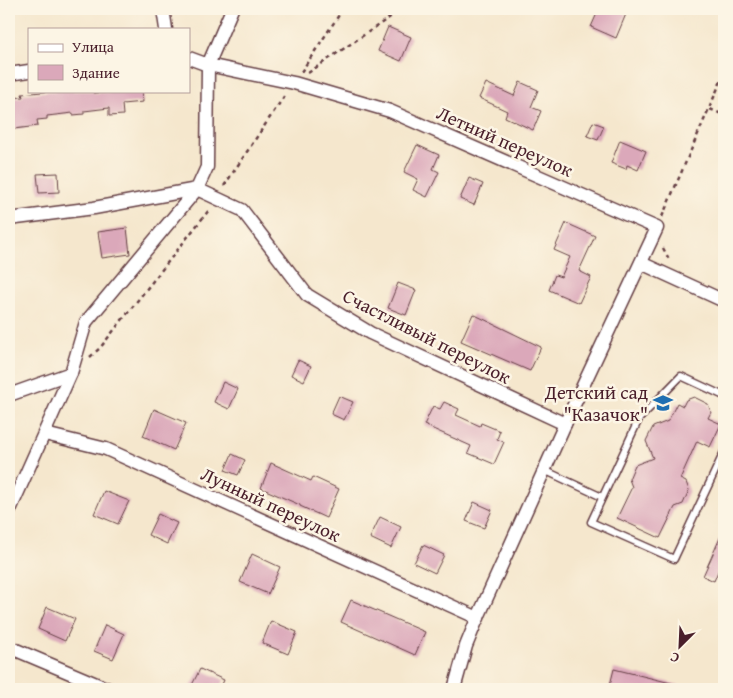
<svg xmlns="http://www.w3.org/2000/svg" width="733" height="698" viewBox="0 0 733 698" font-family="'Gentium Book Plus',serif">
<rect width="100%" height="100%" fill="#fcf5e5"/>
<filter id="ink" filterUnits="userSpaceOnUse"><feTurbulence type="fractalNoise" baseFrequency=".02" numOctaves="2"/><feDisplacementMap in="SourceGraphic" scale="10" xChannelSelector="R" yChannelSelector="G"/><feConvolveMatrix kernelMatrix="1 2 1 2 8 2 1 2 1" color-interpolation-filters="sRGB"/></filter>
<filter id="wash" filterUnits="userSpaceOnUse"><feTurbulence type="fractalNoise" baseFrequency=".0096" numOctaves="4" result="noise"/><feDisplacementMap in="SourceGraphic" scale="20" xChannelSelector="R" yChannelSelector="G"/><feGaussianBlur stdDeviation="1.12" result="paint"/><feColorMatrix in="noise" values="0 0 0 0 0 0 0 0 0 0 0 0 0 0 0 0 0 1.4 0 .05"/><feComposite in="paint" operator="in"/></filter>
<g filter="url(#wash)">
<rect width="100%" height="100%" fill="#f5e7cd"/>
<g id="blocks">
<g fill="#dba8ba">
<polygon points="599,9 616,9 626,14 616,38 591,27"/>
<polygon points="388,27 411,37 401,61 378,51"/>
<polygon points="520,82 538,90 531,107 541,111 533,130 505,117 507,111 479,98 486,83 514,96"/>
<polygon points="52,91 94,91 94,93 142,91 143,102 122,104 123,115 109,116 109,108 84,111 84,114 73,115 73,113 47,116 47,119 37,120 38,126 14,129 13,123 9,123 9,98 23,97 22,94"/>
<polygon points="593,122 604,126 598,140 587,136"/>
<polygon points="620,140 646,151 638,170 627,165 626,169 611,163"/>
<polygon points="417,145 439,155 433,169 439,172 427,197 413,190 418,179 404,172"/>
<polygon points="58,173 59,192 39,193 37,174"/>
<polygon points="469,178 483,184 474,205 460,199"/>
<polygon points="566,223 595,236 579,271 591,277 579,303 549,290 555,275 561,277 570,257 554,250"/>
<polygon points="127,228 130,254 102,258 98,232"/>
<polygon points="398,283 416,290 406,315 388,308"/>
<polygon points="473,314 541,347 530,371 461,341"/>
<polygon points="298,360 311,366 304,381 291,375"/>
<polygon points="223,382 238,389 229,409 214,402"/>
<polygon points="339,396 353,402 344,420 331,414"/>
<polygon points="694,397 708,404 711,412 708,418 721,424 710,447 697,441 680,479 686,482 689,490 683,504 675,507 660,538 617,518 632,487 629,479 635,465 653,458 646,441 653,427 668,421 677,403 683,406 686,400"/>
<polygon points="444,402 459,409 456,415 480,426 481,423 500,431 497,439 504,442 494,464 468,453 471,446 424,425 433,406 440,409"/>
<polygon points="154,409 186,423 174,450 143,436"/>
<polygon points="232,454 245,460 238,475 225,470"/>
<polygon points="271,463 311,481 313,477 339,489 326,518 300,506 300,505 261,488"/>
<polygon points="104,491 129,501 118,524 94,514"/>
<polygon points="474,502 492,510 484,528 466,521"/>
<polygon points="158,514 177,523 167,544 148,535"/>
<polygon points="380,517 401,527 391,548 370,538"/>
<polygon points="724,529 724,557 714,581 703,576"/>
<polygon points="423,545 444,555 435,573 414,563"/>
<polygon points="252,554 280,567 268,594 240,582"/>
<polygon points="351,600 425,632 415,655 341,622"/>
<polygon points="47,607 75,619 65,641 38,629"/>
<polygon points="271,621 297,632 288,654 262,643"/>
<polygon points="105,625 124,634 113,659 94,651"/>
<polygon points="200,669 224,680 220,689 190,689"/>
<polygon points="614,669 679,685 678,689 609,689"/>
</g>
</g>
</g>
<g filter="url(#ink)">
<use href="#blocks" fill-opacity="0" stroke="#643d43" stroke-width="1"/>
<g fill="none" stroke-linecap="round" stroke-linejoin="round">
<defs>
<g id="service">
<polyline points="724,396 681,376 639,419 591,522 674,559 724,452"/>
<polyline points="544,470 602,497"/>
</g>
<g id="minor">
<polyline points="163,9 166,29"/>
<polyline points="189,58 208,65 294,83 390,111 657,228 565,424 475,624 466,646 454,689"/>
<polyline points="9,74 29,71"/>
<polyline points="9,219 94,208 197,189 242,210 307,295 370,333 565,424"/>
<polyline points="641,263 724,301"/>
<polyline points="9,395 71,373"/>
<polyline points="45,434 106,449 478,618"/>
<polyline points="9,512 71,373 86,322 197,189 207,167 208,65 232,9"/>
<polyline points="9,647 108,689"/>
</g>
</defs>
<use href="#service" stroke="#643d43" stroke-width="9"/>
<use href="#minor" stroke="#643d43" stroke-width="15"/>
<g stroke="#643d43" stroke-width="2.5" stroke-dasharray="4 4" stroke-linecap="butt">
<polyline points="301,72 343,9"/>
<polyline points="308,73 402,9"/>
<polyline points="710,109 724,115"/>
<polyline points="224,186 285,95"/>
<polyline points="662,217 724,74"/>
<polyline points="663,248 670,261"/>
<polyline points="90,357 100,348 209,210"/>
</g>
<use href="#service" stroke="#fff" stroke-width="6"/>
<use href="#minor" stroke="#fff" stroke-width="12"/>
</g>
</g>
<defs>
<symbol id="school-bare" viewBox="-9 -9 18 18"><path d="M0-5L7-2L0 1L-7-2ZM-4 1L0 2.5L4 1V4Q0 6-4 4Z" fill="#1f6fb2" stroke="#fcf5e5" stroke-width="2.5" paint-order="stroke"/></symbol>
</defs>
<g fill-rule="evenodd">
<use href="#school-bare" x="649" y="389" width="28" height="28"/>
</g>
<g text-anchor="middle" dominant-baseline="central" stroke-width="5" stroke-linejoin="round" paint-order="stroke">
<g font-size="19" fill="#4a1f2b" stroke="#fcf5e5">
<text transform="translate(505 141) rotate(24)">Летний переулок</text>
<text transform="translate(427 336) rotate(27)">Счастливый переулок</text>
<text transform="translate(271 504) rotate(25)">Лунный переулок</text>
</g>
<g font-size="19" fill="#4a1f2b" stroke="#fcf5e5" text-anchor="end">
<text x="648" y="392">Детский сад<tspan x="648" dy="22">"Казачок"</tspan></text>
</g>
</g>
<rect width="733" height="698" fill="none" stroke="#fcf5e5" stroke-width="30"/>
<rect x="28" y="28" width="162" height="65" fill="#fcf5e5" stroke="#b59f9b"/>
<rect x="38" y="44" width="25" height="8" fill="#ffffff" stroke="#b59f9b"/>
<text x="72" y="52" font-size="15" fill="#4a1f2b">Улица</text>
<rect x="38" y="65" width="25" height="15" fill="#dba8ba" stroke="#b59f9b"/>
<text x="72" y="78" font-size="15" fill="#4a1f2b">Здание</text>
<g transform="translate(680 646) rotate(204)" stroke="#fcf5e5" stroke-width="4" paint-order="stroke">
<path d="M0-4L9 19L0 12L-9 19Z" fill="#4a1f2b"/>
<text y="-8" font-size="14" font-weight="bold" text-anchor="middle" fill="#4a1f2b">С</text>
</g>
</svg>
